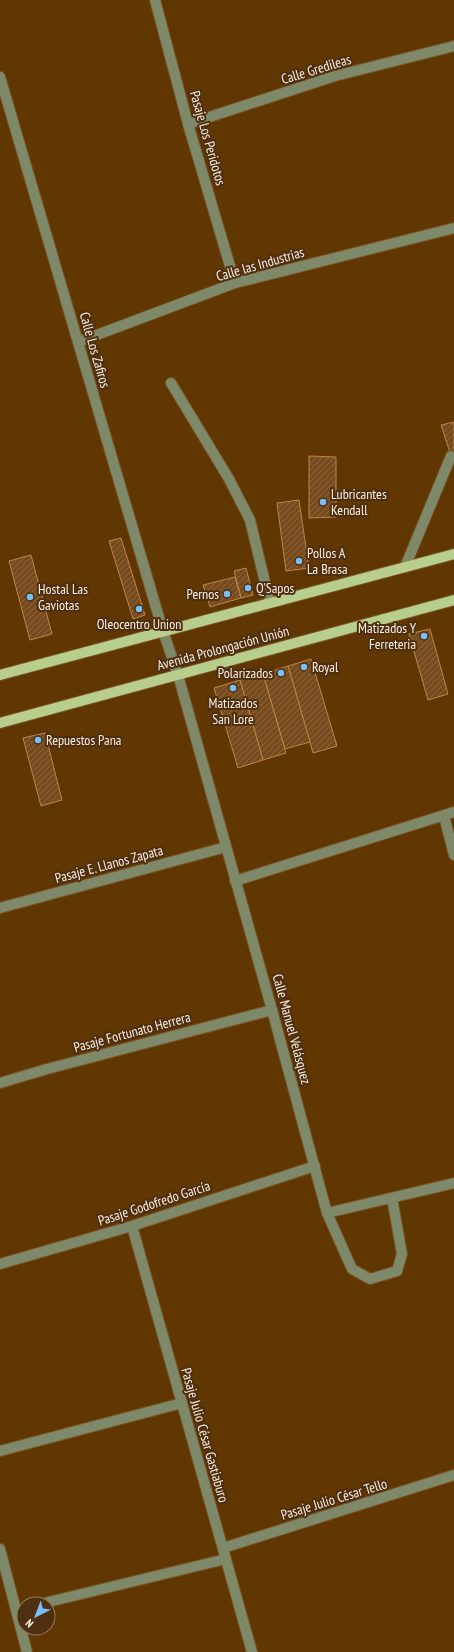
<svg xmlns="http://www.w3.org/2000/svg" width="454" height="1652" viewBox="0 0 454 1652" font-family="'PT Sans Narrow',sans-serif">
<defs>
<pattern id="building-hatch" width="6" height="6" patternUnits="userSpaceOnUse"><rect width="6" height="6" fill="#774b1d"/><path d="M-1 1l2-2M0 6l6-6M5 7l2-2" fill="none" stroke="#8b653e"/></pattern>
</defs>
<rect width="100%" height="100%" fill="#603601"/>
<g fill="url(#building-hatch)" stroke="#c08448">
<polygon points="454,422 454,465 441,425"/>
<polygon points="309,456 336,457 336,517 309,518"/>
<polygon points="299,500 309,568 286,571 277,503"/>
<polygon points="121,538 145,615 133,619 109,541"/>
<polygon points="31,555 52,634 30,640 9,561"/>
<polygon points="246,568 253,595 241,598 234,571"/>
<polygon points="235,577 241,598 210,607 203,585"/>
<polygon points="430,629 448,694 428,700 409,634"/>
<polygon points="311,659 337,746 313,753 288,666"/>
<polygon points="288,666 310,742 285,749 263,674"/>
<polygon points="263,674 286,753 263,760 240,680"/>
<polygon points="240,680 263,760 238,768 214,688"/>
<polygon points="45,733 62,800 41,806 23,738"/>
</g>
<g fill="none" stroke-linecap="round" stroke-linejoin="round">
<defs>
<g id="minor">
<polyline points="155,0 188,124 235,283"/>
<polyline points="0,77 163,631 178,675 272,1010 327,1213 352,1269 370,1279 397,1271 402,1254 392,1198"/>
<polyline points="188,124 335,76 454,46"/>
<polyline points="78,342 235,283 454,228"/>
<polyline points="171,383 229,479 250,520 270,603"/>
<polyline points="405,567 451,456"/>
<polyline points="444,816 454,855"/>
<polyline points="235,881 454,812"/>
<polyline points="0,908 226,847"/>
<polyline points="0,1083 47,1069 272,1010"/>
<polyline points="327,1213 454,1183"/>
<polyline points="132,1226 252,1652"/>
<polyline points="0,1264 132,1226 315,1166"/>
<polyline points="0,1451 182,1403"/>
<polyline points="223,1548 454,1475"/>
<polyline points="0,1549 27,1652"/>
<polyline points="40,1604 226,1559"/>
</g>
<g id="major">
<polyline points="0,675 454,554"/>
<polyline points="0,723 454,600"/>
</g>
</defs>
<use href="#minor" stroke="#795325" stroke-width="12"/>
<use href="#major" stroke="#795325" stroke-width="12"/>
<use href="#minor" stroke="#7d8969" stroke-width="10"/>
<use href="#major" stroke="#b7ce8c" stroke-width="10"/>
</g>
<g fill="#78bff8" stroke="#4e2f0f" stroke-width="1.5">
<circle cx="323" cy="502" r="4"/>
<circle cx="299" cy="561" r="4"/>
<circle cx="248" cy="588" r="4"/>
<circle cx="227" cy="594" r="4"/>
<circle cx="30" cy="597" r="4"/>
<circle cx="139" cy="609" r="4"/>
<circle cx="424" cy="636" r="4"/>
<circle cx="304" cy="667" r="4"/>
<circle cx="281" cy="673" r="4"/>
<circle cx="233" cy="688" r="4"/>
<circle cx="38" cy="740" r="4"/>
</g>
<g text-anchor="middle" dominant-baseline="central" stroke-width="4" stroke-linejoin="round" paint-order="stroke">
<g font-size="14" fill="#faede1" stroke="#4e2f0f">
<text transform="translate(316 69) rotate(-17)">Calle Gredileas</text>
<text transform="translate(208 138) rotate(74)">Pasaje Los Peridotos</text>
<text transform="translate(260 264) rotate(-16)">Calle las Industrias</text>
<text transform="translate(95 350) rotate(74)">Calle Los Zafiros</text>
<text transform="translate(223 648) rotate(-15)">Avenida Prolongación Unión</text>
<text transform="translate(109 864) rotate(-15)">Pasaje E. Llanos Zapata</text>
<text transform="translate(292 1029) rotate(75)">Calle Manuel Velásquez</text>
<text transform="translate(132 1032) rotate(-15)">Pasaje Fortunato Herrera</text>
<text transform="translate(154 1203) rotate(-18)">Pasaje Godofredo García</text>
<text transform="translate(205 1435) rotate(74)">Pasaje Julio César Gastiaburo</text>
<text transform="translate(334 1499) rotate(-17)">Pasaje Julio César Tello</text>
</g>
<g font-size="14" fill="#faede1" stroke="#4e2f0f" text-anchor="start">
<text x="331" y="494">Lubricantes<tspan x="331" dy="16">Kendall</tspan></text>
<text x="307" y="553">Pollos A<tspan x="307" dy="16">La Brasa</tspan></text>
<text x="256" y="588">Q'Sapos</text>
<text x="38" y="589">Hostal Las<tspan x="38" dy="16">Gaviotas</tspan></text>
<text x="219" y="594" text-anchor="end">Pernos</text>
<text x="139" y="624" text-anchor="middle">Oleocentro Union</text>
<text x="416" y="628" text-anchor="end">Matizados Y<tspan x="416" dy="16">Ferreteria</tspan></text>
<text x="312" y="667">Royal</text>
<text x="273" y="673" text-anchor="end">Polarizados</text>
<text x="233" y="703" text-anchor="middle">Matizados<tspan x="233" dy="16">San Lore</tspan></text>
<text x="46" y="740">Repuestos Pana</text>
</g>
</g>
<g transform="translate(36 1616) rotate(222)"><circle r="19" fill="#4e2f0f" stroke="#937b63"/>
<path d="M0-3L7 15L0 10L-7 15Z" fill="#78bff8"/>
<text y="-6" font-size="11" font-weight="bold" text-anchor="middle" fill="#faede1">N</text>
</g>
</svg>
